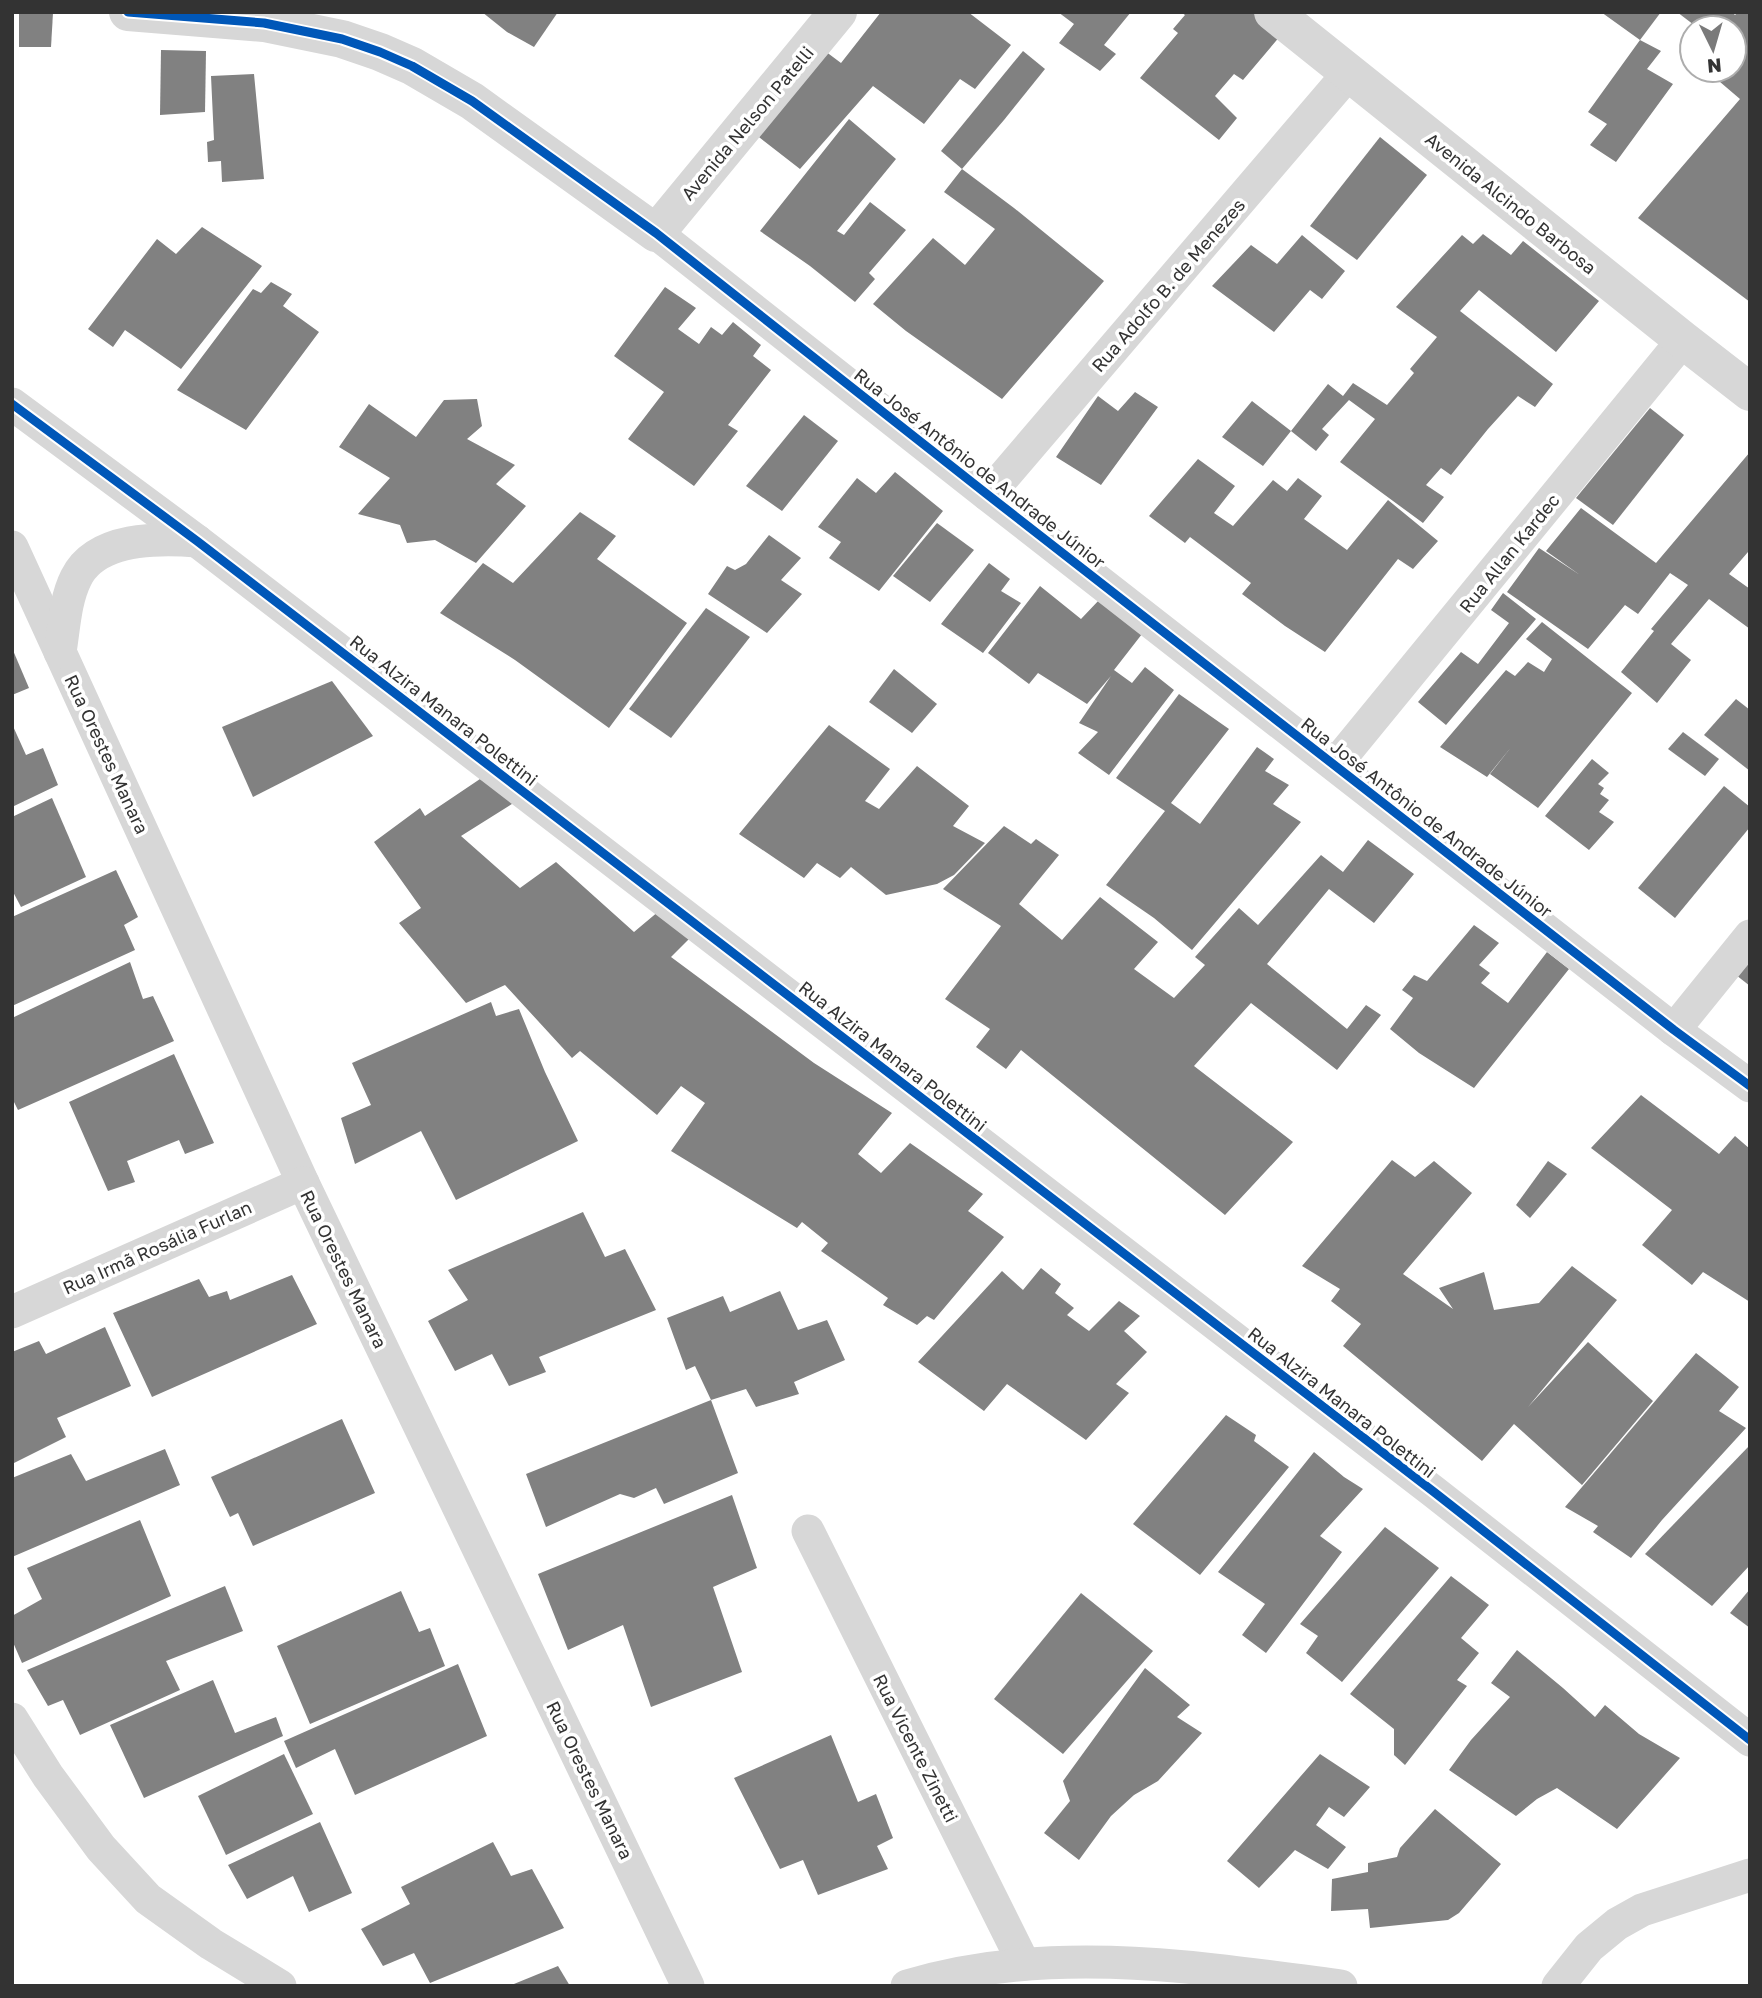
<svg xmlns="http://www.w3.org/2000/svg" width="1762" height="1998" viewBox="0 0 1762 1998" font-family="'Golos Text',sans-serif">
<rect width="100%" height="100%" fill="#fff"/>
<g fill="#818181">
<polygon points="482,12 558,12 534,47 507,32"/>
<polygon points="881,12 968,12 1011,45 975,89 960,79 924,124 873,86 800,169 755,134 825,51 841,63"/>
<polygon points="1058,12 1131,12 1104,45 1116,54 1100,71 1059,43 1074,24"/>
<polygon points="1181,12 1253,12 1281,35 1243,80 1234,74 1215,96 1237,118 1219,140 1140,78 1178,33 1173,29 1185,15"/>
<polygon points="1601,12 1661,12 1640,40 1661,51 1647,69 1673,84 1616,162 1590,145 1607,124 1588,112 1640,40"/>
<polygon points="1677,12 1732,12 1735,15 1738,12 1750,12 1750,302 1638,218 1740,99 1706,70 1734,70 1734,28 1698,28"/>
<polygon points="53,13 51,47 19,47 19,14"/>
<polygon points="161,50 206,51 205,112 160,115"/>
<polygon points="1023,51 1045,69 1004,120 962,169 941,151"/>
<polygon points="254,74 264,179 222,182 221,161 208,162 207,142 214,140 211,76"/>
<polygon points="849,119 896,159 837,231 844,235 870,202 906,230 869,273 875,279 855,302 810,266 760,231"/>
<polygon points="1380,137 1427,175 1357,260 1310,226"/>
<polygon points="962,169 1014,208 1104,281 1002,399 906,331 873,304 933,238 965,265 995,229 944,192"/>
<polygon points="202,227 262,266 181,369 125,330 113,347 88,329 157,239 176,254"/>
<polygon points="1483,234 1511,255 1523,241 1599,301 1556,352 1479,290 1460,311 1553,384 1535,407 1518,396 1488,429 1451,475 1441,468 1426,485 1444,497 1423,523 1340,462 1375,419 1349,400 1322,429 1329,435 1316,451 1291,431 1263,466 1222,437 1252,401 1291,431 1328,384 1343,396 1353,383 1387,405 1414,373 1410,369 1437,337 1396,307 1462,235 1473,244"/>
<polygon points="1302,235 1345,271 1322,299 1310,290 1274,332 1212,286 1251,245 1277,264"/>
<polygon points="271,282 292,294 283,306 319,332 246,430 177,390 253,289 261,293"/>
<polygon points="665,287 696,308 678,329 699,344 711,327 722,335 733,322 761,345 753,356 771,370 728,425 738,431 694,486 628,439 664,392 614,356"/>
<polygon points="1135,392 1158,407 1101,485 1056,457 1098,396 1118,411"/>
<polygon points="477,399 482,426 467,439 515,465 496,484 526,506 476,563 435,540 407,543 400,525 358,514 390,478 339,447 369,404 416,437 444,400"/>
<polygon points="1650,408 1684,435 1613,525 1576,498"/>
<polygon points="804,415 838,441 782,511 746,486"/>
<polygon points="1750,452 1750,553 1748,552 1729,574 1750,589 1750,629 1709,599 1671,644 1691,660 1657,703 1621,672 1654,631 1651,629 1688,585 1670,573 1638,614 1625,605 1588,649 1507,592 1539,548 1580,575 1546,551 1581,508 1656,563"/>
<polygon points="1198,459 1235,486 1214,513 1233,526 1273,480 1287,491 1298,478 1322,496 1304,519 1347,550 1388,500 1438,541 1413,569 1398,559 1325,652 1285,626 1242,594 1251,583 1190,537 1185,543 1149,516"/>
<polygon points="895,472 943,511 879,591 829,558 841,542 818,527 857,478 876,493"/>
<polygon points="580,512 616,536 597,559 687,623 609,728 515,660 440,613 483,563 513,583"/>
<polygon points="937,523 974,550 930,602 893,576"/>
<polygon points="769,535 801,558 781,580 802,594 767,633 708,594 727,566 735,570 746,564"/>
<polygon points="989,563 1010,579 1001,591 1021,603 983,653 941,624"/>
<polygon points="1040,586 1081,619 1100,599 1142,634 1114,670 1132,683 1145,667 1174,690 1109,775 1078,753 1098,732 1079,723 1111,676 1087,704 1038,673 1029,684 988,653"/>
<polygon points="1503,593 1536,619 1446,725 1418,702 1461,652 1478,664 1509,623 1491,610"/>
<polygon points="706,608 750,637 671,738 629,709"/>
<polygon points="1542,622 1632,693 1538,808 1490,774 1512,746 1487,777 1440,747 1506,670 1515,676 1528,662 1544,672 1552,659 1526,639"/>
<polygon points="12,648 29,688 12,695"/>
<polygon points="894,669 937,704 912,733 869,702"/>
<polygon points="332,681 373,736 253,797 222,727"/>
<polygon points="1179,694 1229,729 1171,803 1200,824 1257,747 1274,759 1265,771 1289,785 1273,804 1301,822 1192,950 1154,918 1106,885 1165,811 1116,778"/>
<polygon points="1736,699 1750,710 1750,771 1704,735"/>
<polygon points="12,724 26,755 43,748 58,785 12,807"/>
<polygon points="829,725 890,769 865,801 879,809 917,766 969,806 953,826 985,843 954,875 937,884 886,895 851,867 840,878 817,863 804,878 739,834"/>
<polygon points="1683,732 1719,759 1705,776 1668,749"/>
<polygon points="1592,759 1609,773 1598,784 1604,788 1600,794 1609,800 1599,812 1614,822 1589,850 1545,816"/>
<polygon points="480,779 515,802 461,836 520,888 556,862 634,932 659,911 692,936 671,957 814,1063 892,1113 858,1154 881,1173 910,1143 983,1194 968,1211 1004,1237 934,1320 927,1316 917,1325 883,1305 888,1298 821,1251 828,1243 802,1222 797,1228 671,1151 705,1103 681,1086 657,1115 580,1051 572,1058 505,985 466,1003 399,923 421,908 374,842 420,808 425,816"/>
<polygon points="1724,786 1750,807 1750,827 1675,918 1638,888"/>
<polygon points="52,798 86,877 21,907 12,890 12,817"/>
<polygon points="1004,826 1031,844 1036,839 1059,855 1019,904 1062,940 1100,897 1158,942 1134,969 1174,998 1205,965 1195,957 1239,908 1258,925 1321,855 1343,872 1368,840 1414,874 1374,923 1329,889 1267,964 1347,1029 1366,1005 1381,1015 1337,1070 1251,1003 1194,1066 1293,1142 1225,1215 1021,1050 1006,1069 976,1047 990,1029 945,999 1001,926 943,889"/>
<polygon points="116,870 138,917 124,925 135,950 12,1006 12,917"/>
<polygon points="1474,925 1499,943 1479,965 1490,973 1481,983 1508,1003 1547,952 1569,969 1474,1088 1419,1053 1390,1029 1413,998 1402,990 1414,975 1427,981"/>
<polygon points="1750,956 1750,986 1736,975"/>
<polygon points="130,962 143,999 153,996 174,1041 18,1110 12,1098 12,1018"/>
<polygon points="491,1002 496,1016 519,1009 545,1072 578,1141 456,1200 421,1131 355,1164 341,1118 371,1105 352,1063"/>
<polygon points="174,1054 214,1143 185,1154 179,1140 127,1161 135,1182 108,1191 69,1102"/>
<polygon points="1641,1095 1719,1154 1735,1136 1750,1149 1750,1302 1703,1272 1692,1285 1642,1245 1672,1210 1591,1148"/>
<polygon points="1392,1160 1415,1177 1434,1161 1472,1193 1403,1274 1453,1309 1439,1288 1484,1272 1494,1310 1539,1303 1572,1266 1617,1300 1528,1407 1588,1342 1653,1401 1582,1485 1514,1424 1482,1461 1343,1346 1361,1324 1331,1301 1340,1289 1302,1266"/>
<polygon points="1548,1161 1567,1174 1530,1218 1516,1205"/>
<polygon points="583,1212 605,1257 625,1249 656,1310 539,1357 546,1372 509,1386 492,1354 455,1371 428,1321 468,1300 448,1270"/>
<polygon points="1041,1268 1061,1284 1055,1293 1074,1308 1067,1315 1089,1331 1119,1301 1140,1316 1124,1331 1147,1352 1116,1384 1129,1393 1086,1440 1007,1384 984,1411 918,1362 1002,1271 1023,1290"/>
<polygon points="292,1275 317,1324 152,1397 113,1313 199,1279 209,1297 227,1291 230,1300"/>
<polygon points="780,1291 798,1330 827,1320 845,1360 794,1382 799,1394 756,1407 746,1389 711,1400 695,1366 686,1370 667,1318 723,1296 730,1312"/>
<polygon points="105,1327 131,1386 57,1418 66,1437 12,1464 12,1352 39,1341 46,1354"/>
<polygon points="1696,1353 1739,1387 1719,1411 1746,1428 1662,1520 1631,1558 1593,1532 1598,1526 1565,1507"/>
<polygon points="711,1400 738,1473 664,1504 656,1488 634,1498 620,1494 546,1527 526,1474"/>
<polygon points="1226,1415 1256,1435 1254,1441 1289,1467 1200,1575 1133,1524"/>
<polygon points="342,1419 375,1493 253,1546 238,1513 230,1517 211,1477"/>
<polygon points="1750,1445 1750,1565 1712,1606 1645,1554"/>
<polygon points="165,1449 180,1485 12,1557 12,1478 71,1454 86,1481"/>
<polygon points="1314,1452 1344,1477 1363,1489 1320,1536 1342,1552 1266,1653 1242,1635 1265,1604 1218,1572"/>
<polygon points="732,1495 757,1568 713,1587 742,1672 651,1707 623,1625 568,1650 538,1574"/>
<polygon points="140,1520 171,1596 22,1663 12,1640 12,1616 42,1599 27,1568"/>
<polygon points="1385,1527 1439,1568 1342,1682 1306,1653 1318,1636 1300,1624"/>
<polygon points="1451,1576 1489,1605 1461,1638 1479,1653 1457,1680 1467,1686 1405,1765 1394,1755 1394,1729 1350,1694"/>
<polygon points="225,1586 243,1631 166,1661 180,1690 80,1735 63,1700 48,1706 27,1670"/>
<polygon points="1750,1589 1750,1628 1730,1613"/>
<polygon points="401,1591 419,1632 430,1628 445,1666 310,1724 277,1646"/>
<polygon points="1081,1593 1153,1651 1063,1754 994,1699"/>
<polygon points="1517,1650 1563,1688 1595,1717 1605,1705 1639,1734 1680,1758 1617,1829 1557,1788 1537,1799 1516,1816 1449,1770 1471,1740 1510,1697 1491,1683"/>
<polygon points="458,1664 487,1736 355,1795 335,1749 296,1768 284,1741"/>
<polygon points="1145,1668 1190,1705 1177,1717 1202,1733 1158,1781 1134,1795 1111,1816 1079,1860 1044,1833 1070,1801 1063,1781"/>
<polygon points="213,1680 235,1733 276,1717 283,1736 144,1798 110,1725"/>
<polygon points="831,1735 858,1802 876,1794 893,1838 877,1846 888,1869 818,1895 803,1860 780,1869 734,1778"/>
<polygon points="284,1754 313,1814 226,1855 198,1796"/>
<polygon points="1320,1754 1370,1787 1344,1817 1329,1807 1316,1825 1346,1847 1328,1869 1295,1850 1259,1888 1227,1861"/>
<polygon points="1435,1809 1501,1864 1459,1913 1448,1920 1370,1928 1368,1909 1331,1911 1332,1879 1368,1872 1368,1863 1397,1857 1400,1848"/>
<polygon points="320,1822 352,1893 309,1912 293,1876 247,1899 228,1865"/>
<polygon points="493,1842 511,1876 532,1869 564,1928 430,1983 414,1953 383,1966 361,1929 410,1904 401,1887"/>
<polygon points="558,1966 570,1986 509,1986"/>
</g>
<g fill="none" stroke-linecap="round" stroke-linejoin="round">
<g stroke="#d7d7d7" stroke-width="33">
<polyline points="656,233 988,495 1674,1030 1750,1086"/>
<polyline points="12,404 197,541 1434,1492 1750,1740"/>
<polyline points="988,495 1348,74"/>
<polyline points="12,547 303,1183 688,1986"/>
<path d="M60 652C64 628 65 600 76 578 96 537 159 538 197 541"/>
<polyline points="1335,765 1683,340"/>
<polyline points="1674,1030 1750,936"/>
<polyline points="12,1312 303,1183"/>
<polyline points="808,1531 1024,1964"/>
<polyline points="12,1719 48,1776 101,1848 148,1899 211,1944 280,1986"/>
<path d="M907 1986C1048 1943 1198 1967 1341 1986"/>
<polyline points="1558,1986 1589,1947 1617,1924 1642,1910 1750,1875"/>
</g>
<g stroke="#d7d7d7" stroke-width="38">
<polyline points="128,12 264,23 342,39 380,52 412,66 472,101 656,233 838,12"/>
<polyline points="1273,12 1683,340 1750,392"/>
</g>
<defs>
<g id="cycleway">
<polyline points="128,12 264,23 342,39 380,52 412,66 472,101 656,233 988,495 1674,1030 1750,1086"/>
<polyline points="12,404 197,541 1434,1492 1750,1740"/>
</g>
</defs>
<use href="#cycleway" stroke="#fff" stroke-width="13"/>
<use href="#cycleway" stroke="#0057b8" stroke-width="9"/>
</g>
<g text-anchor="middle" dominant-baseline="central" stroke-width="7" stroke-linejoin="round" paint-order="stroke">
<g font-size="18" fill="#333" stroke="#fff">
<text transform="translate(747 123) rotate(-50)">Avenida Nelson Patelli</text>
<text transform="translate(1511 203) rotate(39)">Avenida Alcindo Barbosa</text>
<text transform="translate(1168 285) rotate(-49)">Rua Adolfo B. de Menezes</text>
<text transform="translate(980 468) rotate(38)">Rua José Antônio de Andrade Júnior</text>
<text transform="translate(1509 553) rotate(-51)">Rua Allan Kardec</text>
<text transform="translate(444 710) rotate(38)">Rua Alzira Manara Polettini</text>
<text transform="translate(107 754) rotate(65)">Rua Orestes Manara</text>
<text transform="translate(1427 817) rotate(38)">Rua José Antônio de Andrade Júnior</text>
<text transform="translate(893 1056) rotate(38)">Rua Alzira Manara Polettini</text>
<text transform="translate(157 1247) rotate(-24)">Rua Irmã Rosália Furlan</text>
<text transform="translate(344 1269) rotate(64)">Rua Orestes Manara</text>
<text transform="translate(1342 1402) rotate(38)">Rua Alzira Manara Polettini</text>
<text transform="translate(916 1748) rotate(63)">Rua Vicente Zinetti</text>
<text transform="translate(590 1780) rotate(64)">Rua Orestes Manara</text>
</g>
</g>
<rect width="1762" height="1998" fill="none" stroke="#333333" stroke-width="28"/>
<g transform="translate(1713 49) rotate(175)"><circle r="33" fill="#ffffff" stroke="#adadad" stroke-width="2"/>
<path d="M0-5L12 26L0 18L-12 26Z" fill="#7a7a7a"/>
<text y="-10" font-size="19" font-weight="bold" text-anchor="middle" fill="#333333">N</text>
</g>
</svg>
